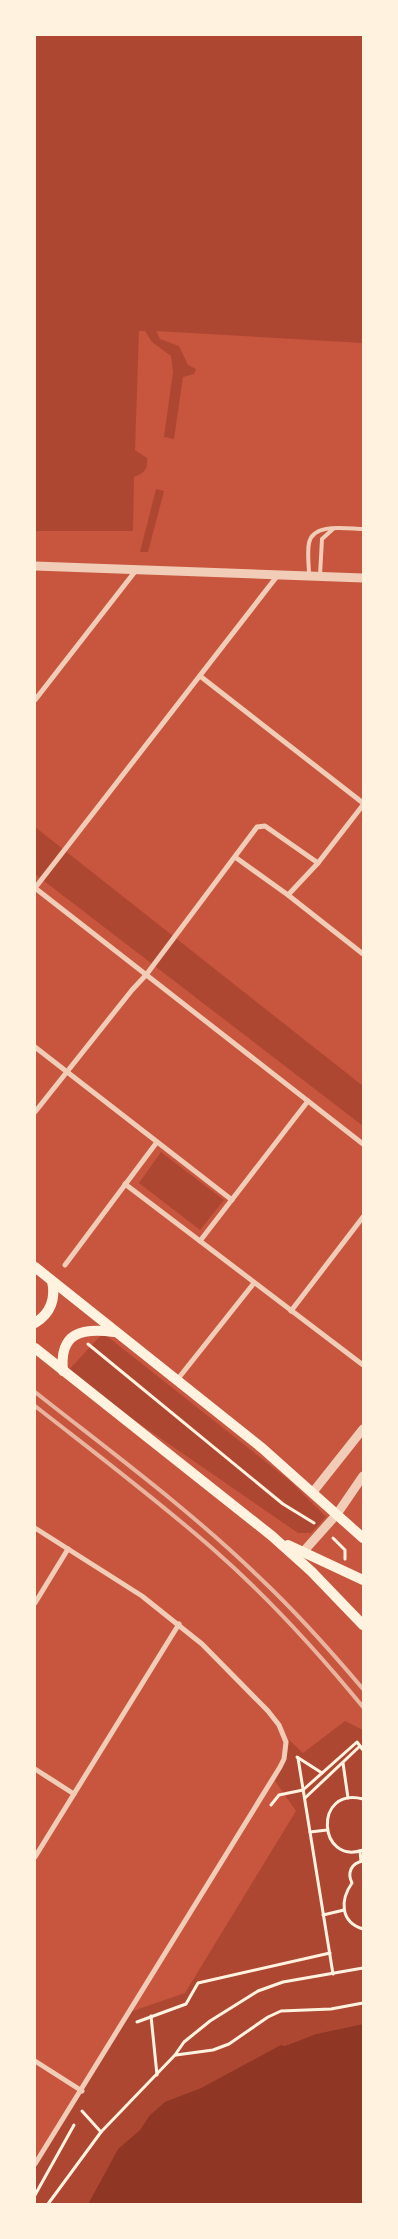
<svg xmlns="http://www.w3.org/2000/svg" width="398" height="2239" viewBox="0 0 398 2239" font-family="'PT Sans',sans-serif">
<rect width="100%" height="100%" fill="#c8553d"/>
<g fill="#ae4732">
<path d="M35 35H363V343L156 331 160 339 179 346 188 365 196 369 194 374 183 377 174 439 164 437 173 372 171 356 152 342 145 331H139L135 450 147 458C148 469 145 473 134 477L133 531H35Z"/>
<polygon points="156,489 164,491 148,552 140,552"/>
<polygon points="35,827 363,1086 363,1126 35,874"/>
<polygon points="161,1152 224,1200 200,1230 139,1183"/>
<polygon points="103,1333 290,1481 326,1517 311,1533 298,1533 66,1373"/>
<path d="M345 1721 363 1730V2024L316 2034 285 2046 201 2088 165 2103 149 2116 140 2130 118 2149 88 2204H35V2162L127 2013 185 1993 296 1811 275 1781C283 1767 288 1756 289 1740L303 1753Z"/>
</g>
<polygon fill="#8f3625" points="363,2024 363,2204 88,2204 118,2149 140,2130 149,2116 165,2102 201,2088 281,2045 285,2046 316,2034"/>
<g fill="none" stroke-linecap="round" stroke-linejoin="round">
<g stroke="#fff3e0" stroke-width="3">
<polyline points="88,1344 283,1504 314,1523"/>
<polyline points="333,1538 345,1550 345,1559"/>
<polyline points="297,1757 322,1773"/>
<polyline points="298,1758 333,1974"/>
<polyline points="343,1763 348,1798"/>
<polyline points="305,1798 360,1746"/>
<path d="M363 1799C313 1786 318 1866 363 1850"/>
<polyline points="271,1805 279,1795 303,1790 357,1742 363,1750"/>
<polyline points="310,1832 327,1830"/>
<polyline points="360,1851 361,1861"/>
<path d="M363 1861C351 1863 347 1873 352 1883 340 1900 340 1922 363 1929"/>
<polyline points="323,1915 344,1910"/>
<polyline points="151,2016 157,2075"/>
<polyline points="137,2022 186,2004 198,1983 330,1953"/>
<polyline points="176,2055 213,2050 229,2044 268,2017 281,2011 331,2009 363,2003"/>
<polyline points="82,2111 101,2132"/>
<polyline points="35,2195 74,2125"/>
<polyline points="48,2204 101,2132 175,2055 184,2042 210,2021 258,1991 283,1982 363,1968"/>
</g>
<g stroke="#f1ccb7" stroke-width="4">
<path d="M309 575C309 565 307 553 309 543 313 522 348 529 363 529"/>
<polyline points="320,575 322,539 333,529"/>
</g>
<g stroke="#f1ccb7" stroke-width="5">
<polyline points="200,676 363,803"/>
<polyline points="35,700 137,569"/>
<polyline points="318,863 363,805"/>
<polyline points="35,888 363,1144"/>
<polyline points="35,888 278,575"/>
<polyline points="288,895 363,954"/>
<polyline points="35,1047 232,1200"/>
<polyline points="35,1112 132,990 146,975 257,827 265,826 318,863 288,895 235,857"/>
<polyline points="125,1184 363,1365"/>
<polyline points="200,1241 308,1101"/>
<polyline points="65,1265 157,1142"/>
<polyline points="291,1311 363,1217"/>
<polyline points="177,1380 254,1283"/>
<polyline points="35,1528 142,1596 202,1644 268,1711 279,1725 286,1742 284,1759 280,1767 35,2164"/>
<polyline points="35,1603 68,1549"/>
<polyline points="35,1769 74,1794"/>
<polyline points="35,1857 179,1624"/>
<polyline points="35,2061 82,2091"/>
</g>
<g stroke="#f1ccb7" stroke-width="9">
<polyline points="35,566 363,578"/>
<polyline points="313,1492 363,1429"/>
<polyline points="303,1552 337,1514 363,1476"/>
</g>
<g stroke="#fff3e0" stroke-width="10">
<polyline points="35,1267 262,1448 363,1538"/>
<path d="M35 1323C51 1313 56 1299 52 1281"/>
<polyline points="35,1348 272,1536 311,1571 363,1625"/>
<path d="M63 1371C59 1332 82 1328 114 1332"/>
<polyline points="288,1545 363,1580"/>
</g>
<g stroke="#e9b49f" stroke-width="4">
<path d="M35 1392C111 1452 190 1510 260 1578 297 1613 330 1650 363 1689"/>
<path d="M35 1406C95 1453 156 1499 213 1549 268 1597 317 1651 363 1707"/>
</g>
</g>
<rect width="398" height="2239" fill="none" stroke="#fff3e0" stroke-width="72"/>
</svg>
